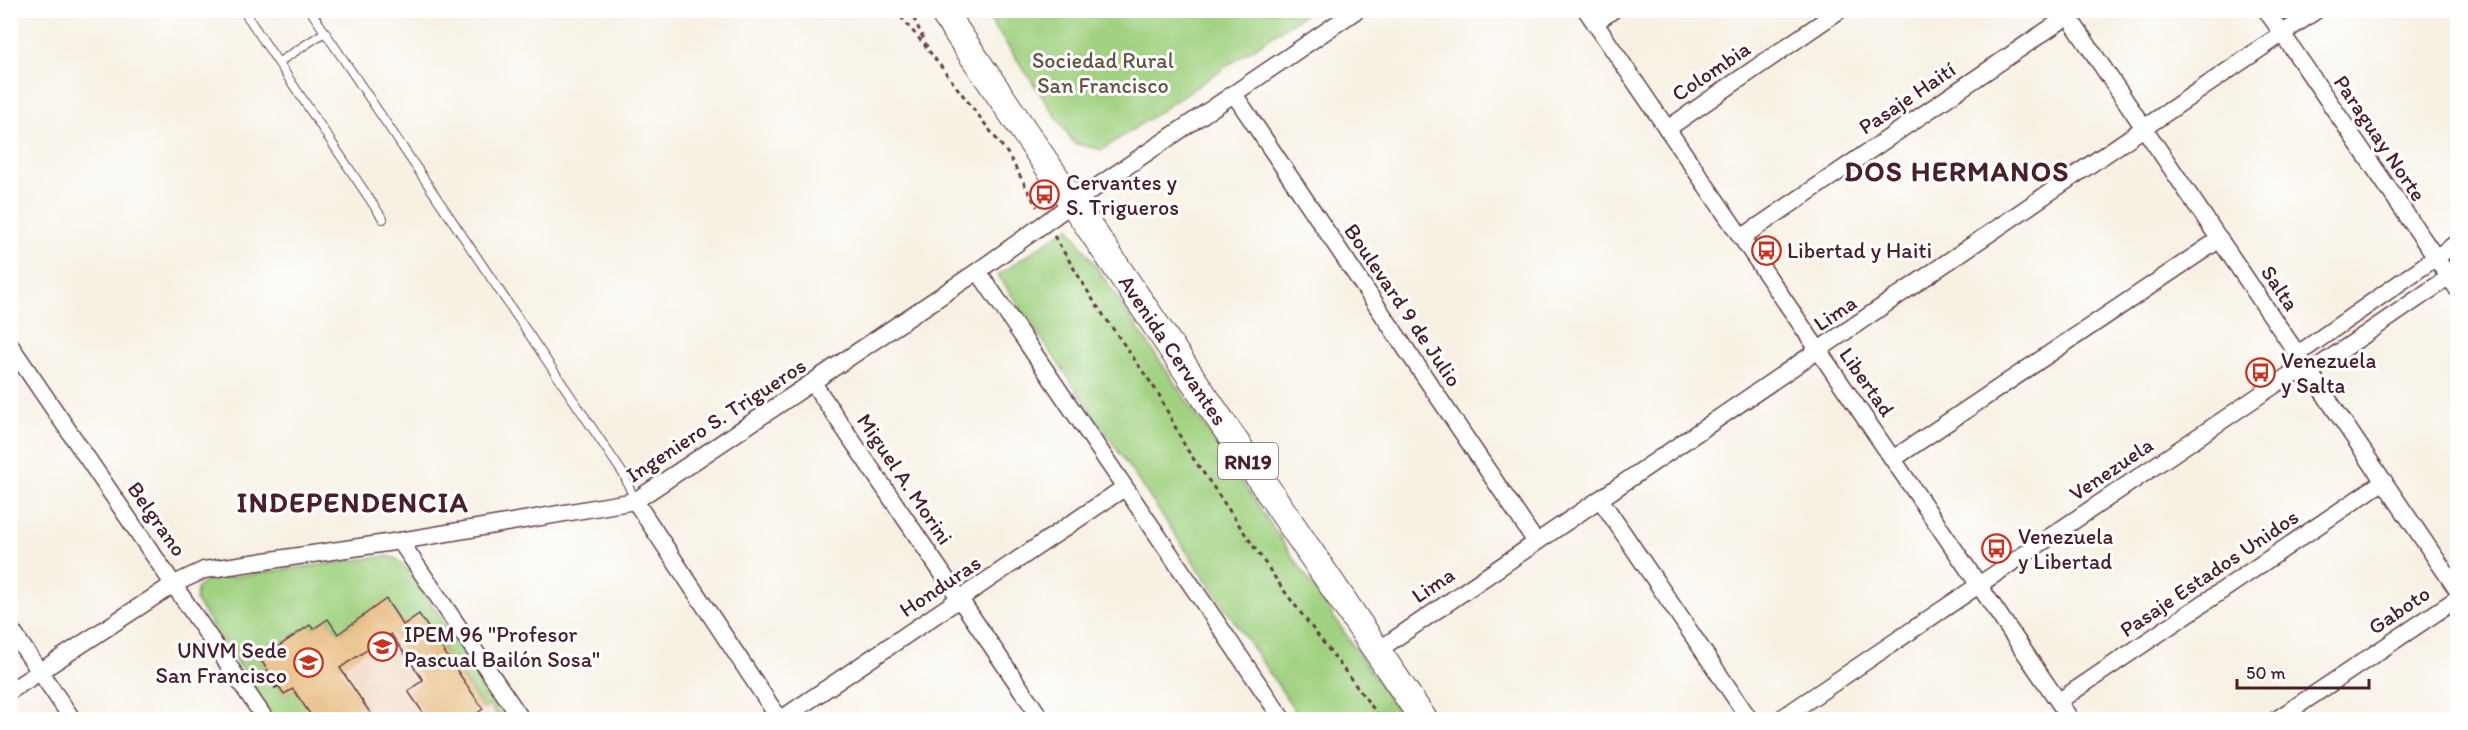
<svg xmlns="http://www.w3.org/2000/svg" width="2468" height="730" viewBox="0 0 2468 730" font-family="Itim,sans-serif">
<rect width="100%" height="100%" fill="#fff"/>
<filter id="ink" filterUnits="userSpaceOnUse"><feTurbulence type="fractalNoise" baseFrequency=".0167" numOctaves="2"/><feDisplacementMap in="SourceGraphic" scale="12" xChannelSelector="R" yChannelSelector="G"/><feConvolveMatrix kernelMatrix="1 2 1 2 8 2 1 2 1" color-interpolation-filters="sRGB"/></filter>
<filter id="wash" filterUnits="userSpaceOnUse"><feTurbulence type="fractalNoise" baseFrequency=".008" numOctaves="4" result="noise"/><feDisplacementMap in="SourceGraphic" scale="24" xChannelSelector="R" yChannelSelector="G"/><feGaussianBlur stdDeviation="1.35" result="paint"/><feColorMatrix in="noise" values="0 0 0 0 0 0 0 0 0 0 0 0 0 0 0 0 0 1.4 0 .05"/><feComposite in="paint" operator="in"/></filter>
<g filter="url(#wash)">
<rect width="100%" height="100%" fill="#f7f1e3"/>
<polygon fill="#f1d5bd" points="386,599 419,614 484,709 490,705 500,719 314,719 334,660 313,629 328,619 338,633"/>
<g fill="#a1d281" stroke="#767856" stroke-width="1.5">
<polygon points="984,11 1309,11 1102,150 1074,143"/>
<polygon points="1069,227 1403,719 1301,719 998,275"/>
<polygon points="386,556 395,558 407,569 512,719 500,719 490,705 484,709 419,615 403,625 386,600 338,634 328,619 313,629 310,625 260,659 284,694 306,680 314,719 274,719 196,601 197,588 208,580"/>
</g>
<g id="blocks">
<polygon fill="#e7b97c" points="386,599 403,625 419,614 483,709 468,720 428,720 408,691 423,680 391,634 340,668 375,720 314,720 293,689 284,694 260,659 310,625 313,629 328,619 338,634"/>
</g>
</g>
<g filter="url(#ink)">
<use href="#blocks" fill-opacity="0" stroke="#643e47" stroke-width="1.5"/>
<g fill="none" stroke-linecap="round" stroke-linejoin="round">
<defs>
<g id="service">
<polyline points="243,10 383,219"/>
<polyline points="310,10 624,475 635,501"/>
<polyline points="279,62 325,32"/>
</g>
<g id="minor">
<polyline points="1586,10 2071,720"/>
<polyline points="2064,10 2458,591"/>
<polyline points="2266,10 2458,290"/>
<polyline points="1595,23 1613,10"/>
<polyline points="1234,94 1536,542"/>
<polyline points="1667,129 1840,10"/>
<polyline points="1741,238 2068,16"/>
<polyline points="978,271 1283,720"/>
<polyline points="10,345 266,720"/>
<polyline points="2293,365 2298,354 2458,242"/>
<polyline points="813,383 1042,720"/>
<polyline points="1893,459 2220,239"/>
<polyline points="1600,499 1750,720"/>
<polyline points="635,501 780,720"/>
<polyline points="400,541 522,720"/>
<polyline points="10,628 73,720"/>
<polyline points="1377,651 2317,10"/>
<polyline points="10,691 174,584 204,570 400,541 635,501 978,271 1073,203 1357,10"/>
<polyline points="2059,701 2384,481"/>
<polyline points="780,720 1124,488"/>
<polyline points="1779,720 2288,376 2310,372 2458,271"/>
<polyline points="2276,720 2458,598"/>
</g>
<polyline id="primary" points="942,10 1424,720"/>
</defs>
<use href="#service" stroke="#643e47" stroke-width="10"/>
<use href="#minor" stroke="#643e47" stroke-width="19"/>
<use href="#primary" stroke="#643e47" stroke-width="29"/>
<g stroke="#643e47" stroke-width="3" stroke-dasharray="4.5 4.5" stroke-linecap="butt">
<polyline points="895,10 927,48"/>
<polyline points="910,10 929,51 1008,154 1037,207"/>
<polyline points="1054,236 1095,303 1158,393 1186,448 1214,488 1282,588 1382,720"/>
<polyline points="274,688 278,686"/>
</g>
<use href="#service" stroke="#fff" stroke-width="8"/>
<use href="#minor" stroke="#fff" stroke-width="16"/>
<use href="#primary" stroke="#fff" stroke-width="27"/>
</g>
</g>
<defs>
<symbol id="bus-ring" viewBox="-11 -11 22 22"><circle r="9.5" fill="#fff" stroke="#c8321e" stroke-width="1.5"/><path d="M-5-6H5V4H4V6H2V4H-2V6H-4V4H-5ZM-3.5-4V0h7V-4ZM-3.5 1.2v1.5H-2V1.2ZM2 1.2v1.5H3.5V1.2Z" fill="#c8321e"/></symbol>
<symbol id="university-ring" viewBox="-11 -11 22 22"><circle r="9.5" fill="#fff" stroke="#c8321e" stroke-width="1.5"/><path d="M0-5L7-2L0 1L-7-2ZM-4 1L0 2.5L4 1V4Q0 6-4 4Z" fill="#c8321e"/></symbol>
</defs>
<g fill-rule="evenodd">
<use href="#bus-ring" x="1028" y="178" width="33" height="33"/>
<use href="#bus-ring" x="1750" y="234" width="33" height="33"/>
<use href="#bus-ring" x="2244" y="356" width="33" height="33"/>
<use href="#bus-ring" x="1980" y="532" width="33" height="33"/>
<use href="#university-ring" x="366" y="630" width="33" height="33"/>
<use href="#university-ring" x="292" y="646" width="33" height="33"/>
</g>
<g text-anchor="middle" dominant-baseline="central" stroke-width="6" stroke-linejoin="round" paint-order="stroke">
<rect fill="#fff" stroke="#80626b" stroke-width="1.5" x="1218" y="443" width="60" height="36" rx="4.5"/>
<g font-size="21" font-weight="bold" fill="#4a1f2b">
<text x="1248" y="461">RN19</text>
</g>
<g font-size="22" fill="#645545" stroke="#fff">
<text x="1103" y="60">Sociedad Rural<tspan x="1103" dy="25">San Francisco</tspan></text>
</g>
<g font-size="22" fill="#4a1f2b" stroke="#fff">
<text transform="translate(1711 71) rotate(-34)">Colombia</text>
<text transform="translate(1907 98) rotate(-34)">Pasaje Haití</text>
<text transform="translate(2380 138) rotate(56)">Paraguay Norte</text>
<text transform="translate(2280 288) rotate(56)">Salta</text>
<text transform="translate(1403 305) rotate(56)">Boulevard 9 de Julio</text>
<text transform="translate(1835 313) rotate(-34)">Lima</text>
<text transform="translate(1173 350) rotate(56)">Avenida Cervantes</text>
<text transform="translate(1867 382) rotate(55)">Libertad</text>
<text transform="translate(716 420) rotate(-33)">Ingeniero S. Trigueros</text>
<text transform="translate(2111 469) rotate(-34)">Venezuela</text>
<text transform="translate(905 479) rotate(56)">Miguel A. Morini</text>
<text transform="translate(157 519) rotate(55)">Belgrano</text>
<text transform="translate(2209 573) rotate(-34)">Pasaje Estados Unidos</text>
<text transform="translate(1433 585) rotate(-34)">Lima</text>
<text transform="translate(940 586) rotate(-34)">Honduras</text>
<text transform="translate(2399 610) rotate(-34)">Gaboto</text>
</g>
<g font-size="22" fill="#4a1f2b" stroke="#fff" text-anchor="start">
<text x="1066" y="182">Cervantes y<tspan x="1066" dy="25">S. Trigueros</tspan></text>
<text x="1787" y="250">Libertad y Haiti</text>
<text x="2281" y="360">Venezuela<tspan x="2281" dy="25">y Salta</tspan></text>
<text x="2018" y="536">Venezuela<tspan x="2018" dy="25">y Libertad</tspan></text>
<text x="404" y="634">IPEM 96 "Profesor<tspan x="404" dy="25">Pascual Bailón Sosa"</tspan></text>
<text x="287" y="650" text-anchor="end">UNVM Sede<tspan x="287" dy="25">San Francisco</tspan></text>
</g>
<g font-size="28" font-weight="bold" letter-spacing="1.5" fill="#4a1f2b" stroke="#fff">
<text x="1957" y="171">DOS HERMANOS</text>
<text x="353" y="502">INDEPENDENCIA</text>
</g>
</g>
<rect width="2468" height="730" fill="none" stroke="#fff" stroke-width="36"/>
<path d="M2237 679v9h132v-9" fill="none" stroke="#4a1f2b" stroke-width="3"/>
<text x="2246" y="679" font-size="18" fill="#4a1f2b" stroke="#ffffff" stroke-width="4.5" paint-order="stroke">50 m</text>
</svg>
